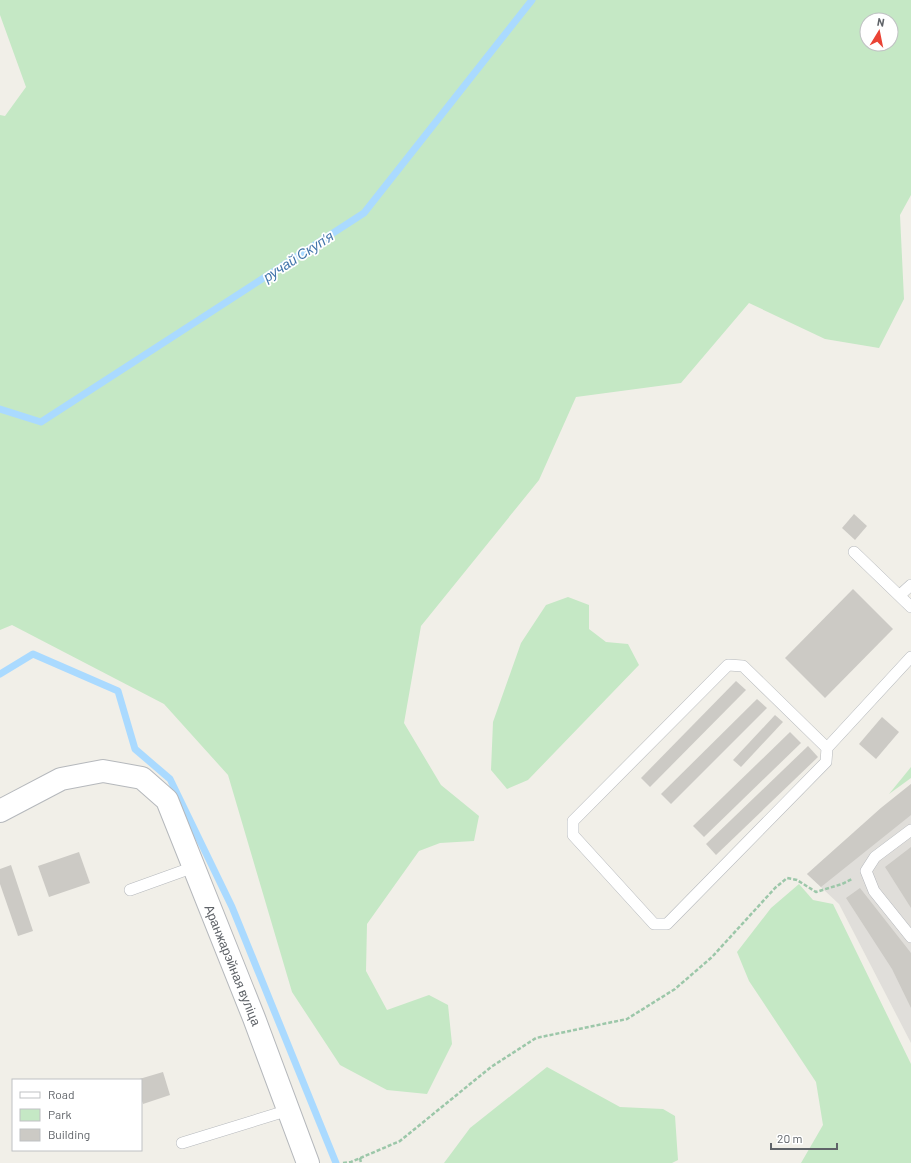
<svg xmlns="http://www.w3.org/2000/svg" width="911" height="1163" viewBox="0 0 911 1163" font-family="Barlow,sans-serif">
<rect width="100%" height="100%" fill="#f1efe8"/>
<polygon fill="#e0deda" points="911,784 911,1043 839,904 807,874 881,808"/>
<g fill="#c5e8c5" fill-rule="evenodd">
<path d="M0 0H911V195L900 215 904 299 879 348 825 339 749 303 681 383 576 397 539 480 421 626 404 723 441 785 479 816 474 841 440 843 419 851 367 924 366 971 387 1010 429 995 448 1005 452 1044 427 1094 387 1090 340 1065 292 992 228 775 164 704 12 625 0 630V115L5 116 26 87 0 15ZM867 20H891V44H867Z"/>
<polygon points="568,597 589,605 589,629 606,642 628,644 639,665 528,780 507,789 491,770 493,722 521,643 546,605"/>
<polygon points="911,767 911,778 889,794"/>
<polygon points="799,884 813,900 833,904 911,1064 911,1163 801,1163 823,1125 816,1082 749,981 737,952 771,908"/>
<polygon points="547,1067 620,1107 663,1109 675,1116 678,1160 672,1163 444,1163 470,1128"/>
</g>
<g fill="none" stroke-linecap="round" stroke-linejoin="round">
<g stroke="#aadaff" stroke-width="7">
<polyline points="0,409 41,422 364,213 532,0"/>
<polyline points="0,674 33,654 118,691 135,749 170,779 232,907 336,1163"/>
</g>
</g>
<g fill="#cccac5">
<polygon points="854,514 867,526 855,540 842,528"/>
<polygon points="853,589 893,629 825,698 785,658"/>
<polygon points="736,681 746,690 650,787 641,778"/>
<polygon points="757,699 767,708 671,804 661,794"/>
<polygon points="775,715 783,722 741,767 733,760"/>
<polygon points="882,717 899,732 876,759 859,744"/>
<polygon points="790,732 801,743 704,837 693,826"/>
<polygon points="808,746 818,757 716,855 706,844"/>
<polygon points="911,784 911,815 821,887 807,874 881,808"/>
<polygon points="911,847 911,908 885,867"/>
<polygon points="79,852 90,883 49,897 38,866"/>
<polygon points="11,865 33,931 18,936 0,884 0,869"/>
<polygon points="860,888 911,953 911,1008 892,969 846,898"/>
<polygon points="163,1072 170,1095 143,1104 141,1098 141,1080 136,1080"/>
</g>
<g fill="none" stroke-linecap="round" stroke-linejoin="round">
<defs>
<g id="service">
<polyline points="854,552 911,607"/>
<polyline points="900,595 911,585"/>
<polyline points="827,748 743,666 728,665 573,821 573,835 654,924 667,924 826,762 827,748 911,657"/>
<polyline points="911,830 875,857 866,871 874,891 911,937"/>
<polyline points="130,890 194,867"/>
<polyline points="182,1143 289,1110"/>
</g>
<polyline id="minor" points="0,811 61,779 103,771 142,778 167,800 254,1018 308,1163"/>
</defs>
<use href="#service" stroke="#b5b8bc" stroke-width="12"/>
<use href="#minor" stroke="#b5b8bc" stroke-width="24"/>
<g stroke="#9cc7a9" stroke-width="2.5" stroke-dasharray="4 2" stroke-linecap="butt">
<polyline points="360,1158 361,1163"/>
<polyline points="343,1163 351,1162 400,1141 491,1067 536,1038 627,1019 675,989 712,957 775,888 787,878 797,880 816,892 842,884 852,879"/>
</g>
<use href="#service" stroke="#fff" stroke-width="11"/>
<use href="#minor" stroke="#fff" stroke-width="22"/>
</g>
<g text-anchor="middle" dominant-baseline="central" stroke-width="3.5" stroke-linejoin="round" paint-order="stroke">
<g font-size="13" fill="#5f6368" stroke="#fff">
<text transform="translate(233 965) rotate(68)">Аранжарэйная вуліца</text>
</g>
<g font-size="14" font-style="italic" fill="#4174aa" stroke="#fff">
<text transform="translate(298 256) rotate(-33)">ручай Скупʼя</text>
</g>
</g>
<rect x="12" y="1079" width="130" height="72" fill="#ffffff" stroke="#bfc1c3"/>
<rect x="20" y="1092" width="20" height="6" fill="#ffffff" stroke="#bfc1c3"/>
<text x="48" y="1099" font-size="12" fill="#5f6368">Road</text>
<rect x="20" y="1109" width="20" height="12" fill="#c5e8c5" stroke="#bfc1c3"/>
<text x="48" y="1119" font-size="12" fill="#5f6368">Park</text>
<rect x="20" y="1129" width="20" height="12" fill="#cccac5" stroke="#bfc1c3"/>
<text x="48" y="1139" font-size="12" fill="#5f6368">Building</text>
<g transform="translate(879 32) rotate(10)"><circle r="19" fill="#ffffff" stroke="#bfc1c3"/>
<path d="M0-3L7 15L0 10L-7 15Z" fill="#ea4335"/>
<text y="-6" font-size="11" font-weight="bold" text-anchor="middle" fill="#5f6368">N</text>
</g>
<path d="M771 1143v6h66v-6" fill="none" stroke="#5f6368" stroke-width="2"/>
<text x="777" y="1143" font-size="12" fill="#5f6368" stroke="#ffffff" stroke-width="3" paint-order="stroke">20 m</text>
</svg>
